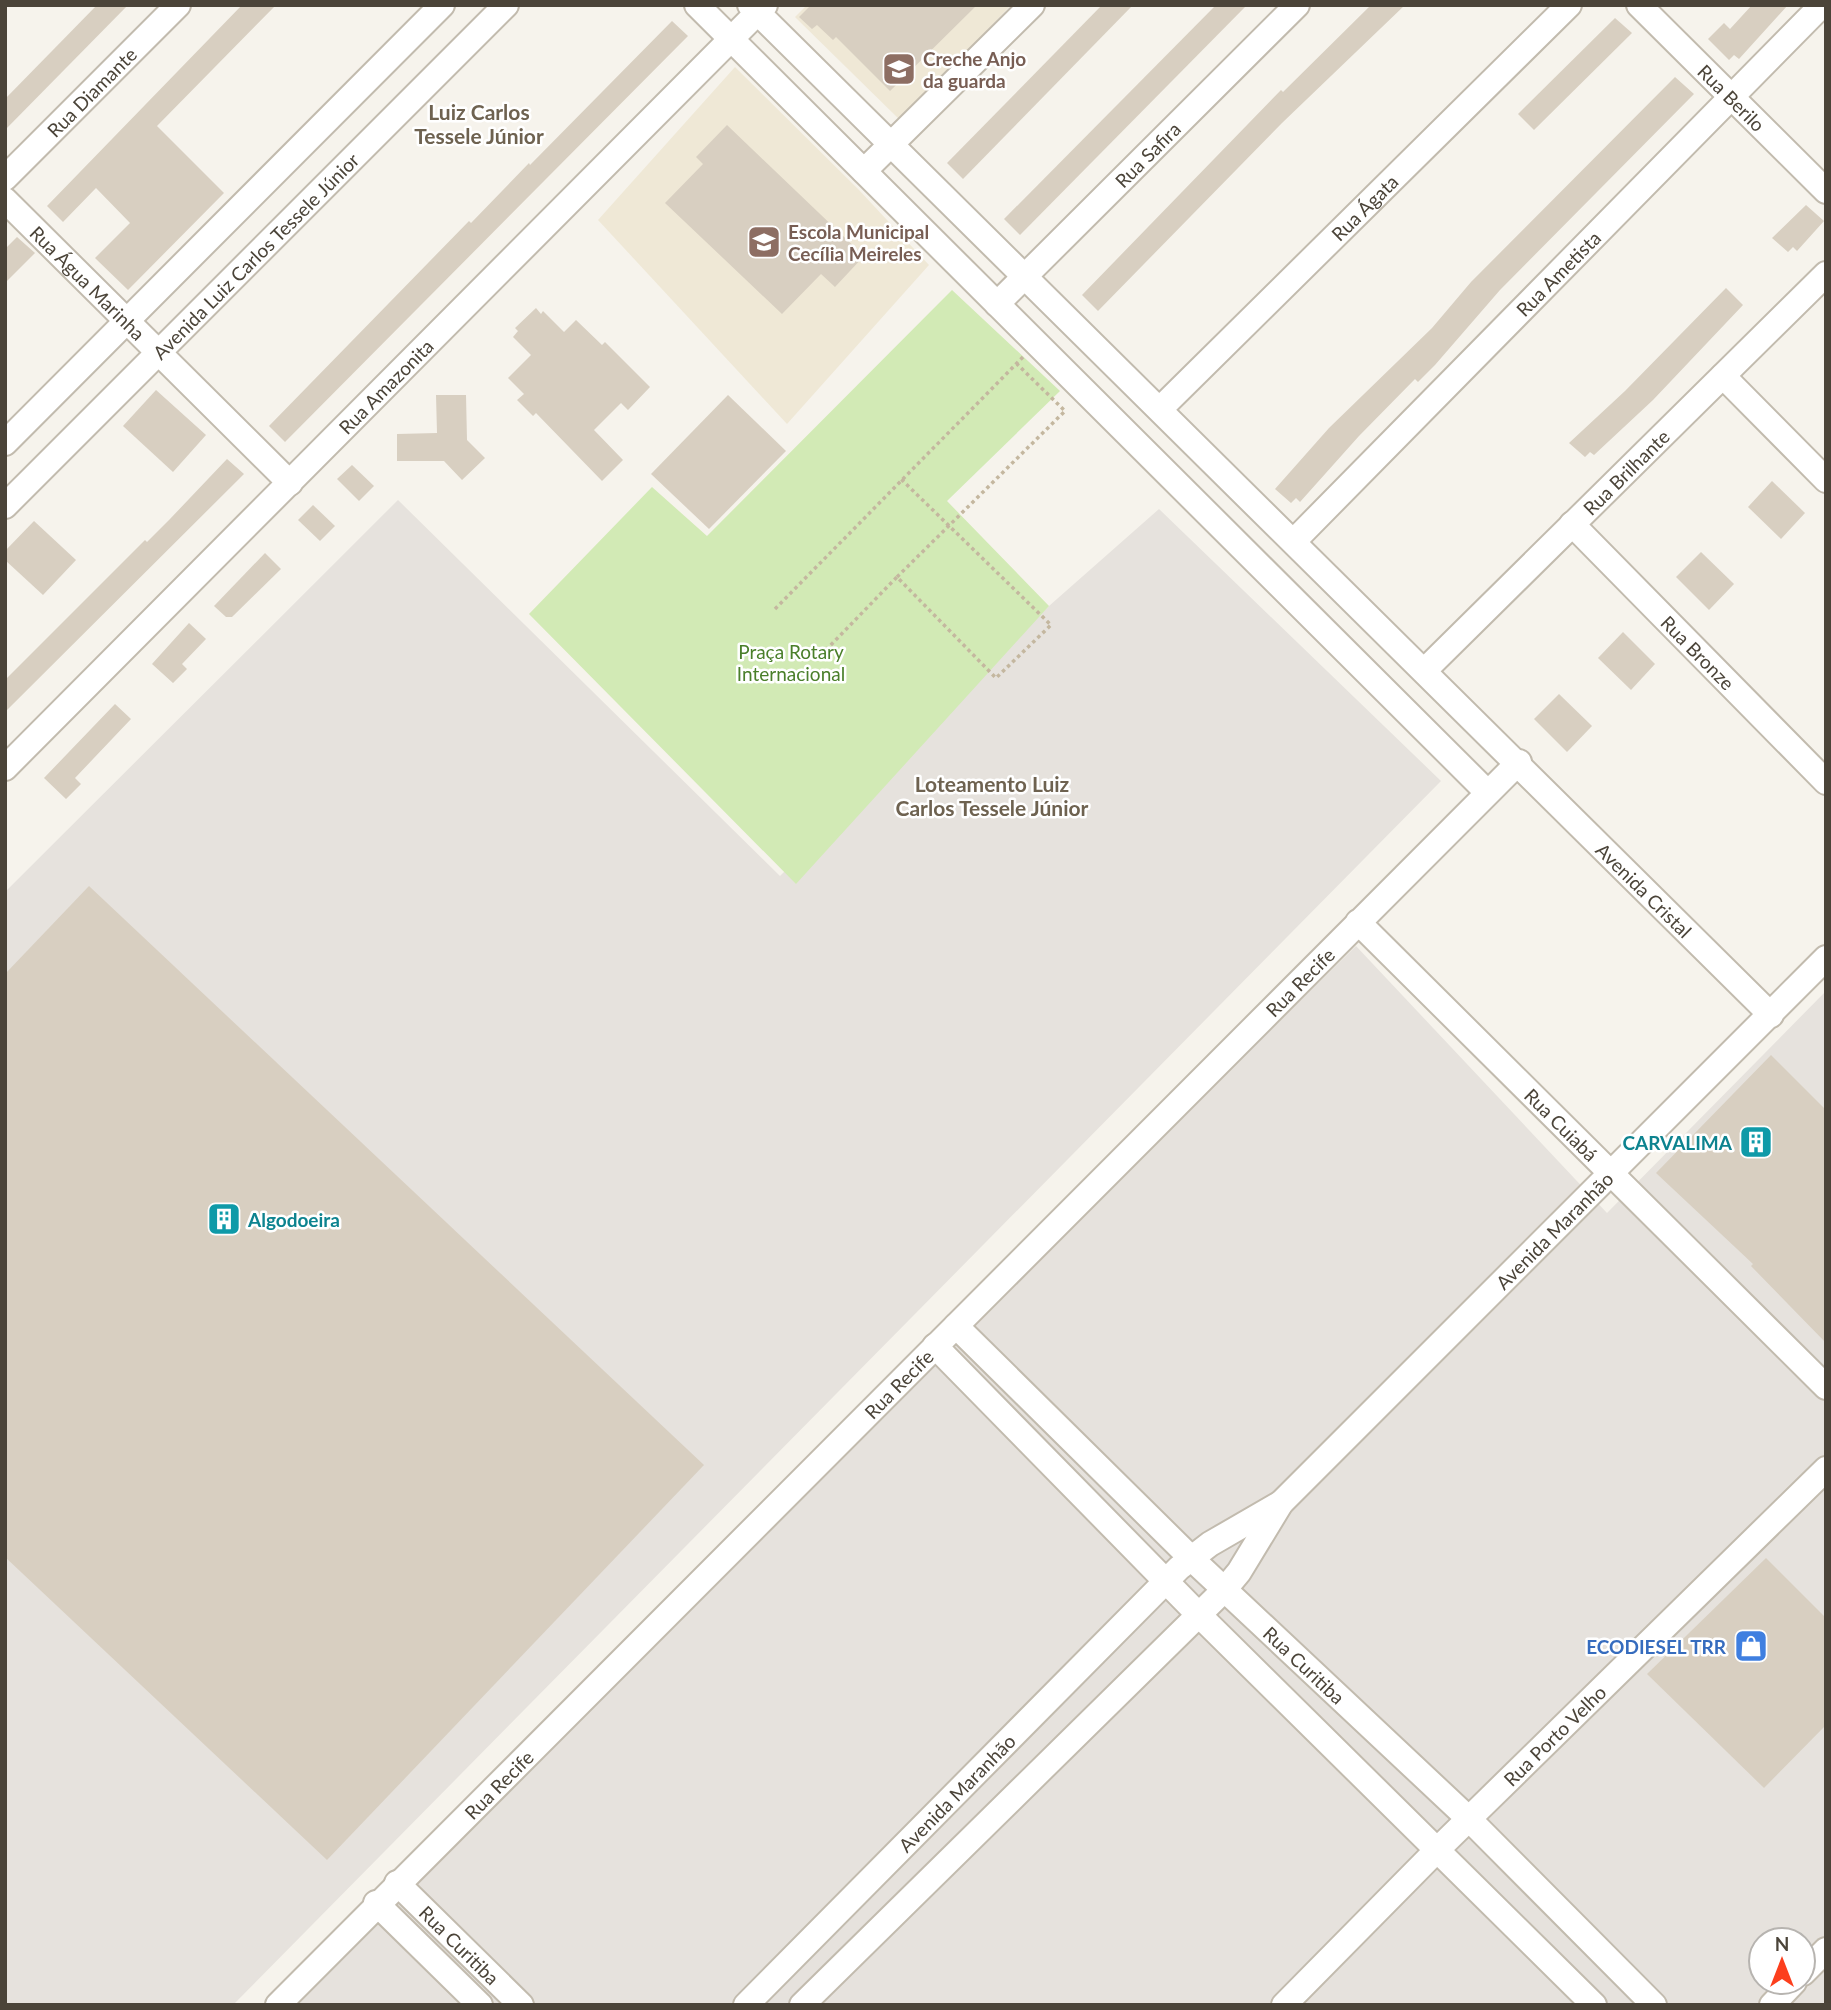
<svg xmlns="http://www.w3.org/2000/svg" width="1831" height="2010" viewBox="0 0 1831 2010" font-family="Lato,sans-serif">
<rect width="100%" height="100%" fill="#f6f3ec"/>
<g fill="#e6e2dd" fill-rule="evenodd">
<polygon points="398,500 780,876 1049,606 1159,509 1441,781 233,2005 5,2005 5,892"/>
<path d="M1356 946 1607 1213 1826 991V2005H297L980 1314ZM1761 1940H1803V1982H1761Z"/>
</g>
<g fill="#efe8d6">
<polygon points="807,5 1011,5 901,121 795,17"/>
<polygon points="735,67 859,190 929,265 787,424 598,220"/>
</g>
<polygon fill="#d2eab5" points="952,290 1060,391 947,501 1049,606 796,884 529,614 652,487 707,536"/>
<g fill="#d8cfc1">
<polygon points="97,5 128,5 5,130 5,99"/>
<polygon points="242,5 276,5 157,126 224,193 128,290 95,258 130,223 96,188 63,222 47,206"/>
<polygon points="811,5 977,5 890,91 836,37 833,40 817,25 812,29 799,17"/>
<polygon points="1102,5 1133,5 963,179 947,163"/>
<polygon points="1216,5 1247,5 1020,235 1004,219"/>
<polygon points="1371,5 1405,5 1282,123 1098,311 1082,295 1281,90 1283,92"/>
<polygon points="1752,5 1788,5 1739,59 1734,55 1729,60 1708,39 1724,23 1730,29"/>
<polygon points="1615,18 1632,33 1534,130 1518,114"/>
<polygon points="672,21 688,36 285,442 269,426 469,221 471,223 529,163 530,165"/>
<polygon points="1675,77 1694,94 1500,290 1435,365 1418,382 1415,379 1359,436 1300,502 1296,498 1291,503 1275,489 1329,428 1432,328 1471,282"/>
<polygon points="727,125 864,256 835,287 821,274 782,314 665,203 703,164 696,157"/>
<polygon points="1806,205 1824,221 1797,251 1793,247 1788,252 1772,238"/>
<polygon points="17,237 35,253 5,283 5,249"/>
<polygon points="1726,288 1743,305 1653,400 1594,455 1590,452 1585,457 1569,443 1625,391"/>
<polygon points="536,308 541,314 543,311 564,332 576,320 602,345 605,342 650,387 628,410 621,403 594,430 623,460 602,481 536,413 533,416 517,400 524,394 508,378 531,355 513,337 518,331 515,328"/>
<polygon points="156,390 206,435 173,472 123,426"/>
<polygon points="436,395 466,395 467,440 485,458 462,480 444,461 397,461 397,434 437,433"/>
<polygon points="728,395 786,451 709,529 651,474"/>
<polygon points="227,459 244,474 5,712 5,680 145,540 147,542 170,519"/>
<polygon points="352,465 374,486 359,501 337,479"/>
<polygon points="1772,481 1805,513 1781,539 1748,507"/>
<polygon points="313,505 335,526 320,541 298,520"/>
<polygon points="34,521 76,560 43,595 5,560 5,551"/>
<polygon points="1701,552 1734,584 1709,610 1676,577"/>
<polygon points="265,553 281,569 232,617 226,617 214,606"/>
<polygon points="189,623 206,639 182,664 187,669 173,683 152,664"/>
<polygon points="1623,632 1655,664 1631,690 1598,658"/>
<polygon points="1559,694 1592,726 1567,752 1534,719"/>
<polygon points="115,704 131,719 75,778 81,784 66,799 44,778"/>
<polygon points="89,886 704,1465 327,1860 5,1557 5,974"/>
<polygon points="1771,1055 1826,1110 1826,1343 1751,1266 1753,1264 1656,1173"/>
<polygon points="1766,1558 1826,1618 1826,1725 1764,1788 1647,1674"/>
</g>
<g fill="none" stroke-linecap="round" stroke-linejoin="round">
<defs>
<g id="minor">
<polyline points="697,5 1487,792"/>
<path id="s1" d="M750 5 1771 1015"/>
<path id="s2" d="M1639 5 1826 191"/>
<polyline points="864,171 1032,5"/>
<path id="s3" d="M5 178 178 5"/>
<path id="s4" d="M5 200 290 483"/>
<path id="s5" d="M997 304 1297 5"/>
<polyline points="1723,376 1826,480"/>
<path id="s6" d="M1160 409 1569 5"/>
<polyline points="5,443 442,5"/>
<path id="s7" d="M5 506 506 5"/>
<path id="s8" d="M1572 524 1826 782"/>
<path id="s9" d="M1294 541 1822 5"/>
<path id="s10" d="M1425 670 1826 274"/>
<path id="s11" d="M5 768 765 5"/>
<path id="s12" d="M1358 922 1826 1387"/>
<path id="s13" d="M956 1326 1193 1560 1469 1819 1654 2005"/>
<polyline points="935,1346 1198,1614 1594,2005"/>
<path id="s14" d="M397 1883 521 2005"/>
<polyline points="376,1903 480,2005"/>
<polyline points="1803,1973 1826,1950"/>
<path id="s15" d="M278 2005 1519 762"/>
<path id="s16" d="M746 2005 1179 1568 1210 1544 1281 1503"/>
<path id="s17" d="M802 2005 1224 1590 1239 1572 1281 1503 1826 958"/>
<path id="s18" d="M1284 2005 1437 1850 1826 1469"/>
<polyline points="1772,2005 1794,1982"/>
</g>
</defs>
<use href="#minor" stroke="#c2bbae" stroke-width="28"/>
<g stroke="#c4b79f" stroke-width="3.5" stroke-dasharray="3.5 3.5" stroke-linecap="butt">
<polyline points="897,577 1065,411 1017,364"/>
<polyline points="775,609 1023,357"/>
<polyline points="821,655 897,577 996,678 1051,625 901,479"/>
</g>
<use href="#minor" stroke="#fff" stroke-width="24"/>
</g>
<defs>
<symbol id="school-square" viewBox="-11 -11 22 22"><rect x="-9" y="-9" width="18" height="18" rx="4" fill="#8d6e63" stroke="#fff"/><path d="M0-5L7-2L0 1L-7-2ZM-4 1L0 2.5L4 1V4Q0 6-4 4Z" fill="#fff"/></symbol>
<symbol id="building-square" viewBox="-11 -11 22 22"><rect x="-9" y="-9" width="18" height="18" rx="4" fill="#0f9aa8" stroke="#fff"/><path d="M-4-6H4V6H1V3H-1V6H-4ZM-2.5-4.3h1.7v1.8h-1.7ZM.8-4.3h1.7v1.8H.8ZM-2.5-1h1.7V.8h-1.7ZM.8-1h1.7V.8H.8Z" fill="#fff"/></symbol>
<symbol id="shop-square" viewBox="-11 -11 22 22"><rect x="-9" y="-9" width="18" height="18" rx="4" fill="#3f7fe0" stroke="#fff"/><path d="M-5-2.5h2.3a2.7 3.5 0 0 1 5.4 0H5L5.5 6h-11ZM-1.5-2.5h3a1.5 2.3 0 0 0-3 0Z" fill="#fff"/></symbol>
</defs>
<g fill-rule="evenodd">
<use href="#school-square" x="880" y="50" width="38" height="38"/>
<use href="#school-square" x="745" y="223" width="38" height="38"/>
<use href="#building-square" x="1737" y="1123" width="38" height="38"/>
<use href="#building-square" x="205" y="1200" width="38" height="38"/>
<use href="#shop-square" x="1732" y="1627" width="38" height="38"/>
</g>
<g text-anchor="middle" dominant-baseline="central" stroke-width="5" stroke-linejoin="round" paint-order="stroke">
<g font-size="19" font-weight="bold" fill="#785e54" stroke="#fff" text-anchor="start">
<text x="923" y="58">Creche Anjo<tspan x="923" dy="22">da guarda</tspan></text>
<text x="788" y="231">Escola Municipal<tspan x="788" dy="22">Cecília Meireles</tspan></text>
</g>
<g font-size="19" fill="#4b4439" stroke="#fff">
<text stroke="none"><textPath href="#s3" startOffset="122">Rua Diamante</textPath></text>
<text stroke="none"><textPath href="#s2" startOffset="131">Rua Berilo</textPath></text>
<text stroke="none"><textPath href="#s5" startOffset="212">Rua Safira</textPath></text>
<text stroke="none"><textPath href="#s6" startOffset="287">Rua Ágata</textPath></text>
<text stroke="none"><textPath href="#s7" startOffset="354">Avenida Luiz Carlos Tessele Júnior</textPath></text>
<text stroke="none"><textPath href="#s9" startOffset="376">Rua Ametista</textPath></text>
<text stroke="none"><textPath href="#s4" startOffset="117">Rua Água Marinha</textPath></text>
<text stroke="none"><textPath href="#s11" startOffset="539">Rua Amazonita</textPath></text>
<text stroke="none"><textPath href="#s10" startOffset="282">Rua Brilhante</textPath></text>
<text stroke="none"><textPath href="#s8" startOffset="180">Rua Bronze</textPath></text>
<text stroke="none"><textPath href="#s1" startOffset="1258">Avenida Cristal</textPath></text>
<text stroke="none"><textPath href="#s15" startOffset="1446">Rua Recife</textPath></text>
<text stroke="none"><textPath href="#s12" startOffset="287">Rua Cuiabá</textPath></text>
<text stroke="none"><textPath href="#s17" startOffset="1082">Avenida Maranhão</textPath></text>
<text stroke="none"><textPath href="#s15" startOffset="878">Rua Recife</textPath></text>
<text stroke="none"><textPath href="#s13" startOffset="486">Rua Curitiba</textPath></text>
<text stroke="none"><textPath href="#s18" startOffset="382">Rua Porto Velho</textPath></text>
<text stroke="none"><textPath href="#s15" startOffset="312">Rua Recife</textPath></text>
<text stroke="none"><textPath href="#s16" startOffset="299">Avenida Maranhão</textPath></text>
<text stroke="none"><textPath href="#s14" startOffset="88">Rua Curitiba</textPath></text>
</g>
<g font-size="19" fill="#4a7f2a" stroke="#fff">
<text x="791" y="651">Praça Rotary<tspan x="791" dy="22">Internacional</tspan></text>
</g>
<g font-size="19" font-weight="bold" fill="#0d838f" stroke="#fff" text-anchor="end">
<text x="1732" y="1142">CARVALIMA</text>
<text x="248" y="1219" text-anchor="start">Algodoeira</text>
</g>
<g font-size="19" font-weight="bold" fill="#366cbe" stroke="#fff" text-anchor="end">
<text x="1726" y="1646">ECODIESEL TRR</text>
</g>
<g font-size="21" font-weight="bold" fill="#6e6250" stroke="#fff">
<text x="479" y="111">Luiz Carlos<tspan x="479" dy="24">Tessele Júnior</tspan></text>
<text x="992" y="783">Loteamento Luiz<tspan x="992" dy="24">Carlos Tessele Júnior</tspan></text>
</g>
</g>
<rect width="1831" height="2010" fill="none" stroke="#4b4439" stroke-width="14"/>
<g transform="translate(1782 1961)"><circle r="33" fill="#ffffff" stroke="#b7b4b0" stroke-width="2"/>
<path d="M0-5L12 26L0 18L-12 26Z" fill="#fc3f1d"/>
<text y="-10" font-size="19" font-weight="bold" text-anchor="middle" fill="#4b4439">N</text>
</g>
</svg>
